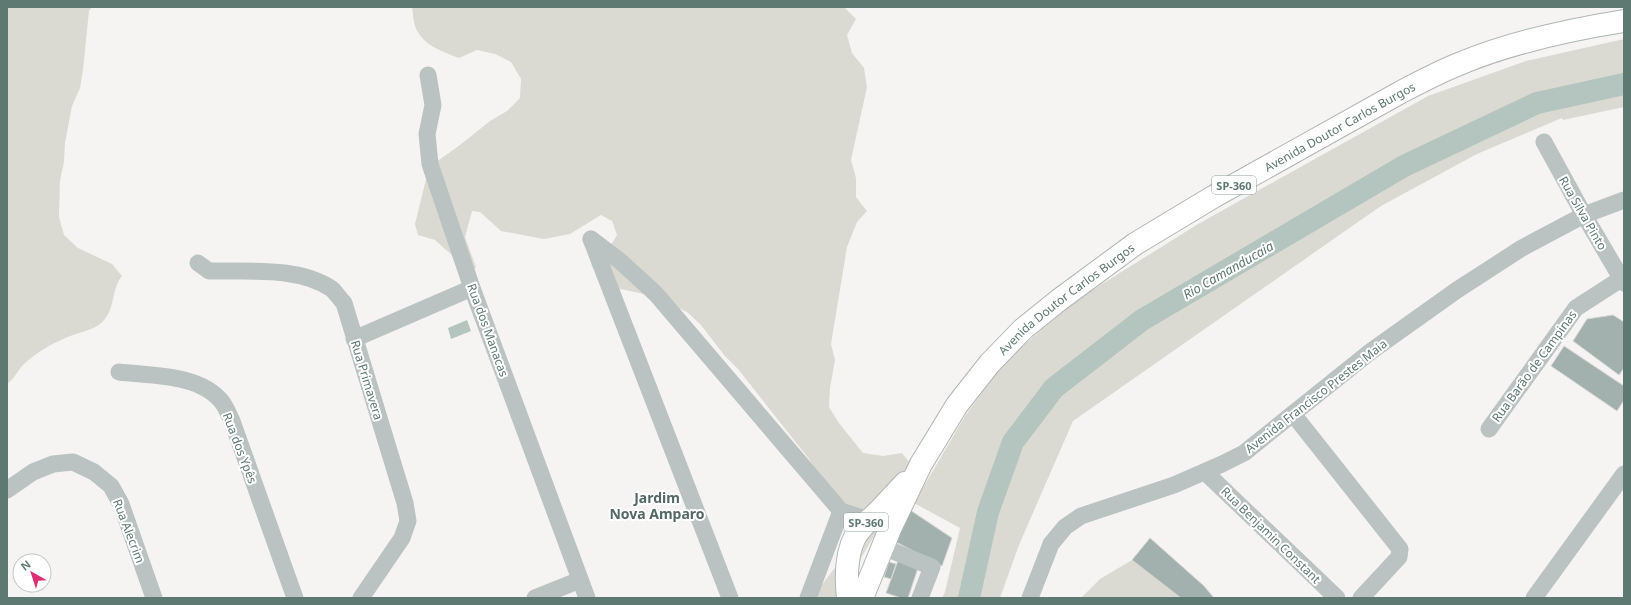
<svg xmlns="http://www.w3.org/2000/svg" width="1631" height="605" viewBox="0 0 1631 605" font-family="'Noto Sans',sans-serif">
<rect width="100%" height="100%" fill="#f6f4f3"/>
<g fill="#dbdad2">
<path d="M7 7H92L89 11 83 70 80 88 72 106 65 143 64 162 60 180 59 217 64 235 78 248 112 264 122 276C112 288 115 306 105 319 97 329 85 331 73 335 56 341 36 352 23 365 17 372 14 379 7 384Z"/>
<path d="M412 7H844L856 19 847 35 852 53 864 68 867 87 851 160 856 178V197L867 211 857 222 847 247 831 344 835 360 830 388 829 407 839 423 863 453 883 456 902 453 910 463 901 491 861 558 854 598H812L846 553 852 518 819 476 809 459 738 369 724 355 701 325 687 312 653 296 616 288 600 276 591 265 603 258 617 235 612 221 601 215 570 234 544 239 501 231 480 212 472 211 465 237 476 267 472 273 435 240 418 235 415 224 429 167 460 145 490 121 507 111 520 98 521 79 511 62 495 54 477 50 459 58C441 51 422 45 415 26 413 20 413 13 412 7Z"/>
<polygon points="1624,39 1624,107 1563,120 1562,118 1477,154 1381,206 1073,421 1019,545 1000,598 942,598 945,592 960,528 914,503 965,416 1003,364 1070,304 1198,224 1428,96 1526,61"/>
<polygon points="1150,538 1204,586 1214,598 1081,598 1100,579 1132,560"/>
</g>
<polygon fill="#b3c5be" points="467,320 471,331 451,339 448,328"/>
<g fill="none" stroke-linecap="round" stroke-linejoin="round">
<polyline stroke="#b3c5be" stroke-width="22" points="969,598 988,512 1013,442 1054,388 1142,320 1404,166 1537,103 1624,84"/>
</g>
<g fill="#a2b1ad" stroke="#d8d6d5">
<polygon points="1613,315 1624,322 1624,368 1619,375 1573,341 1587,319"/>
<polygon points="1564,346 1624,386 1624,400 1617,411 1551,366"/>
<polygon points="910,510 952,538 942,566 896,542"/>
<polygon points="1150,538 1204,586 1214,598 1181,598 1132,560"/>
<polygon points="899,558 919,565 908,598 901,598 886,593"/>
<polygon points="889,562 896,564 891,579 884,577"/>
</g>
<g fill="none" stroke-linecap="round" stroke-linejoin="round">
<defs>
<g id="major">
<path d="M848 598C846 580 846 554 855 537 861 526 871 519 880 510 888 501 897 492 905 483"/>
<path id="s1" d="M862 598 890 529 921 464 957 405 990 363 1023 329 1059 300 1135 244 1213 197 1401 92C1420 82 1439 72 1459 64 1511 42 1568 30 1624 21"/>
</g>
</defs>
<use href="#major" stroke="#adb6b4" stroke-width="24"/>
<g stroke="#bbc3c2" stroke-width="17">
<polyline points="428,75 433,105 427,134 430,164 472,288 587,598"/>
<polyline points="1544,142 1584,215 1624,283"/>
<polyline points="591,239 620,261 656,294 841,511 878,523"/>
<polyline points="591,239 730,598"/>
<path d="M198 263 209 271C248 272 298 266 332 289 336 293 340 299 344 303L405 503 408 521 402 538 361 598"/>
<polyline points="354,339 472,288"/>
<path d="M119 372C152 376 200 374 222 402 226 407 229 415 232 421L295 598"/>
<polyline points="1293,414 1400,549 1399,557 1361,598"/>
<polyline points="1489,429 1576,308 1621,279"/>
<polyline points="1205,472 1337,598"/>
<polyline points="7,490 33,472 53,464 73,462 94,472 111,486 121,504 154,598"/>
<polyline points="883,547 932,567 920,598"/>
<polyline points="535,598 580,580"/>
<polyline points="808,598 841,511"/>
<polyline points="1030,598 1051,544 1065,527 1081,516 1174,485 1222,464 1244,453 1370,352 1457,290 1522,248 1584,215 1624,200"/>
<polyline points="1534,598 1624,474"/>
</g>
<use href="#major" stroke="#fff" stroke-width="22"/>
</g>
<g text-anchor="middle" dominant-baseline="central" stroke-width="4" stroke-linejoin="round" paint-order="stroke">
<g fill="#fff" stroke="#8ea09c" stroke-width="1">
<rect x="1212" y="176" width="44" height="18" rx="3"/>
<rect x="844" y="513" width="44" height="18" rx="3"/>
</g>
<g font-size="11" font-weight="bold" fill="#5e7872">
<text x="1234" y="185">SP-360</text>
<text x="866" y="522">SP-360</text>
</g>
<g font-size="12" fill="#5e7872" stroke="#fff">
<text stroke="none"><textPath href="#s1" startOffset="693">Avenida Doutor Carlos Burgos</textPath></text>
<text transform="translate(1583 213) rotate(60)">Rua Silva Pinto</text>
<text stroke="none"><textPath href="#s1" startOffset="369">Avenida Doutor Carlos Burgos</textPath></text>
<text transform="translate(488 330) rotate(70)">Rua dos Manacas</text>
<text transform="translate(1534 366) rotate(-54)">Rua Barão de Campinas</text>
<text transform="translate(367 380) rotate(73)">Rua Primavera</text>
<text transform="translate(1316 396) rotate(-38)">Avenida Francisco Prestes Maia</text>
<text transform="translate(240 448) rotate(69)">Rua dos Ypês</text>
<text transform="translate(129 531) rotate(69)">Rua Alecrim</text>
<text transform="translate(1271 535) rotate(44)">Rua Benjamin Constant</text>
</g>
<g font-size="13" font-style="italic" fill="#5e786e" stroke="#fff">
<text transform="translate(1228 270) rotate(-30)">Rio Camanducaia</text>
</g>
<g font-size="14" font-weight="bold" fill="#546864" stroke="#fff">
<text x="657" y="497">Jardim<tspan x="657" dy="16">Nova Amparo</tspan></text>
</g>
</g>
<rect width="1631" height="605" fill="none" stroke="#5e7872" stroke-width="16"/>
<g transform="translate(32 573) rotate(321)"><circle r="19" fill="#ffffff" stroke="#bfc9c7"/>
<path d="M0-3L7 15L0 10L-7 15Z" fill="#da2f75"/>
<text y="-6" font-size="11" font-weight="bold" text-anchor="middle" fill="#5e7872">N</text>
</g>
</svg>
